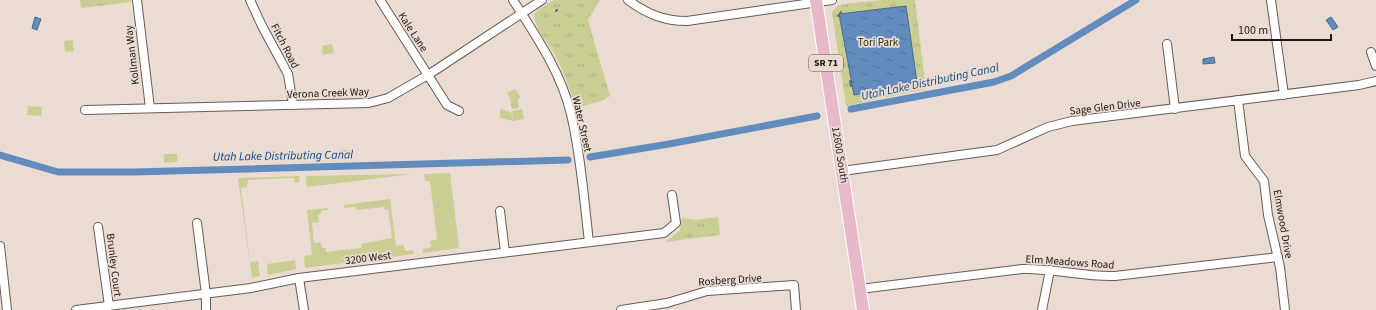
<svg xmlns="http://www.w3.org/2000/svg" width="1376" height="310" viewBox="0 0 1376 310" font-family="'Source Sans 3',sans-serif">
<defs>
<pattern id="park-tufts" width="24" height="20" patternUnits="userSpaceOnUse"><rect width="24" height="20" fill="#cace93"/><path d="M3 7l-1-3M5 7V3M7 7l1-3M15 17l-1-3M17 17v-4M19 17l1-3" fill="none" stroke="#adb07e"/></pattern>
<pattern id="water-ripples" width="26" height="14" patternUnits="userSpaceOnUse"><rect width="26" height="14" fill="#638cbe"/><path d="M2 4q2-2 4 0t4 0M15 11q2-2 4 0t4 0" fill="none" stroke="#517199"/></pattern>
</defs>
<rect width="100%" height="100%" fill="#ebdcd3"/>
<g fill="#cace93">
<polygon points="73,40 74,51 65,52 64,41"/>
<polygon points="332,44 334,53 323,55 322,46"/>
<polygon points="28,106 42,107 41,116 27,115"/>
<polygon points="522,109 524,119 513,121 512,111"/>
<polygon points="164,154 177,154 177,162 164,163"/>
<polygon points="450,173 459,248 423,253 423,249 431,247 430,241 437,239 430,181 425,181 424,174"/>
<polygon points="412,174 307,187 306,176"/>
<polygon points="299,176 300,182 295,183 294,178 248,180 247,187 241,188 250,262 258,261 260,276 252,278 238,178"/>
<polygon points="390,199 396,246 404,245 405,251 413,250 414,254 305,268 304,256 312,255 307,210 328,208 328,210 321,211 321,214 318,215 319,222 312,223 314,243 321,242 322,248 326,248 326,252 361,248 361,244 392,238 388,209 385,210 384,207 357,210 356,207 344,208 344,205"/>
<polygon points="295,260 296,269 268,275 267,264"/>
</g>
<g fill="url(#park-tufts)">
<polygon points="80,0 131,0 131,2 81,8"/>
<path d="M554 0H600L588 20 610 96 604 100 576 108C570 89 563 70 554 53 547 41 535 29 534 15L538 10Z"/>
<polygon points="880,0 915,0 926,89 846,106 832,12 838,5"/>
<polygon points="515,89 520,97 518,99 519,108 512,109 510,99 507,93"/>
<polygon points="500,109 511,112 513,121 500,118"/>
<polygon points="341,150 348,150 352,153 352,160 341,160"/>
<circle cx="254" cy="157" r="5"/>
<polygon points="718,217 720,235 665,242 680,230 682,218 696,220"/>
</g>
<g fill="url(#water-ripples)" stroke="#4e698b">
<polygon points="906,6 917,82 854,95 839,14"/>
<polygon points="35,17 41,19 37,30 32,28"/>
<polygon points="1331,17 1338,27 1333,30 1326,20"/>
<polygon points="1214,57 1215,63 1203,64 1203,59"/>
</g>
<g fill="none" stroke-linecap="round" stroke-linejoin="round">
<g stroke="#4e698b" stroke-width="2">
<polyline points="556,11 557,10"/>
<polyline points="838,16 841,12"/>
<polyline points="850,81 851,86"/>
</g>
<g stroke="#638cbe" stroke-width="7">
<polyline points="851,109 994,82 1011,76 1136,0"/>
<polyline points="0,155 58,172 134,172 568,160"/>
<polyline points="590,157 669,144 817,116"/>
</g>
<defs>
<g id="street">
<polyline points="137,0 150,108"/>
<polyline points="250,0 262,26 288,74 293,105"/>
<polyline points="380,0 447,105 459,111"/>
<path d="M513 0C536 36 561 72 571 114 581 156 584 200 589 242"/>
<path d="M628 0C647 14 664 21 687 21L832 0"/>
<polyline points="1271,0 1284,95"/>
<polyline points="1167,44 1175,109"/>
<polyline points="1371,52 1376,66"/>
<polyline points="1238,100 1245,156 1264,181 1268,215 1280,267 1285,310"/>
<polyline points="85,110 369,103 388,98 428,75 542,0"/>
<polyline points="842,171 997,150 1048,127 1072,121 1359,85 1376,81"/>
<polyline points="500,211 505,252"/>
<polyline points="197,223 206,294 206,310"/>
<polyline points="98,227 109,306"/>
<polyline points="0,246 7,310"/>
<polyline points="299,278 304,310"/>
<path d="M860 289 1022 269C1053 268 1084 277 1115 276L1278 257"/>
<polyline points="76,310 251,288 299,278 664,233 676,223 672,195"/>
<polyline points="621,310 667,303 707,291 794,285 796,310"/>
<polyline points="1042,310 1050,270"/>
</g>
<polyline id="primary" points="816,0 863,310"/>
</defs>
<use href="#street" stroke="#685b53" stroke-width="10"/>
<use href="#primary" stroke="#fff" stroke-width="14"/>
<use href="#street" stroke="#fff" stroke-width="8"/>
<use href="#primary" stroke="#e8b9cb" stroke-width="12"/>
</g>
<g text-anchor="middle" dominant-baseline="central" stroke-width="3.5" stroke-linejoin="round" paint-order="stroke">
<rect fill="#ebdcd3" stroke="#5a524d" stroke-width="1" x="809" y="55" width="34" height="16" rx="3"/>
<g font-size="10" font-weight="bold" fill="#1c1714">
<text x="826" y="63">SR 71</text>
</g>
<g font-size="11" fill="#1c1714" stroke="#ebdcd3">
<text transform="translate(413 32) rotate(57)">Kale Lane</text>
<text transform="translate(285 46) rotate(63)">Fitch Road</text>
<text transform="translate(132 55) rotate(-97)">Kollman Way</text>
<text transform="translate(328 93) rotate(-2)">Verona Creek Way</text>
<text transform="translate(1105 107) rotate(-7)">Sage Glen Drive</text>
<text transform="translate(582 124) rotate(77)">Water Street</text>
<text transform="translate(840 155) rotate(81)">12600 South</text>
<text transform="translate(1283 224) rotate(80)">Elmwood Drive</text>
<text transform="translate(368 258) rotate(-7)">3200 West</text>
<text transform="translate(1070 262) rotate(4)">Elm Meadows Road</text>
<text transform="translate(114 265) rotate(83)">Brunley Court</text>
<text transform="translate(730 280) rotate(-4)">Rosberg Drive</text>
</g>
<g font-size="11" fill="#2c2d0f" stroke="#ebdcd3">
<text x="878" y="42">Tori Park</text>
</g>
<g font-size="12" font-style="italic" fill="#0d4785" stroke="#ebdcd3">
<text transform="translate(930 82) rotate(-12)">Utah Lake Distributing Canal</text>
<text transform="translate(283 156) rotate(-1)">Utah Lake Distributing Canal</text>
</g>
</g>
<path d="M1232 34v6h99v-6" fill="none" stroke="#1c1714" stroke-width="2"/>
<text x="1238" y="34" font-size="12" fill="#1c1714" stroke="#ebdcd3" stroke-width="3" paint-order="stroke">100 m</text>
</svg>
